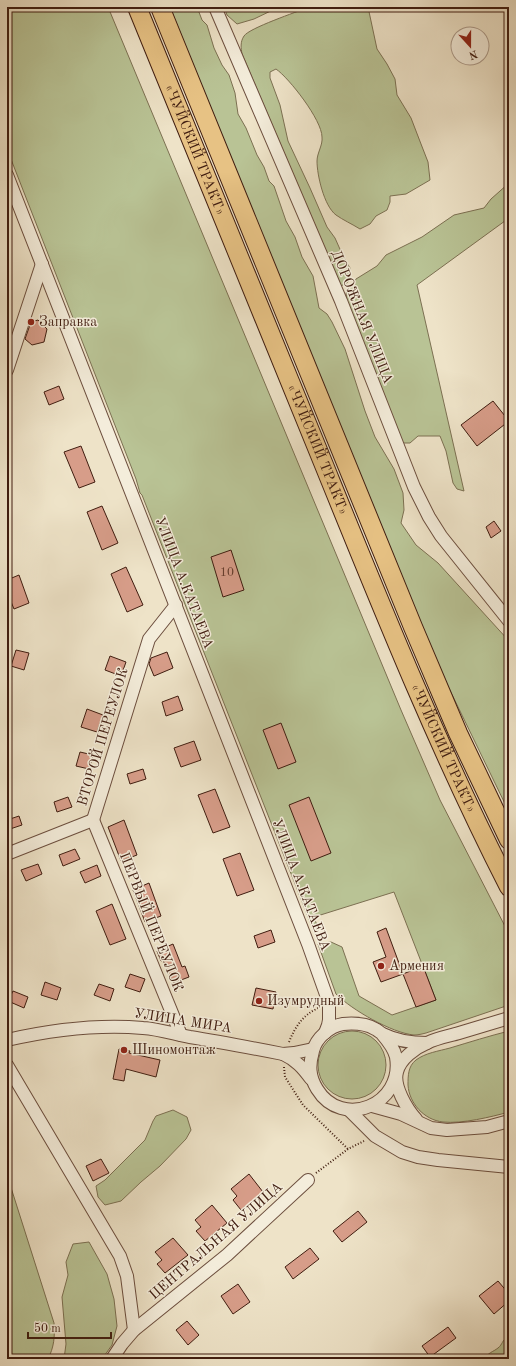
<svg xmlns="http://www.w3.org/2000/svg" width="516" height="1366" viewBox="0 0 516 1366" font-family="'Old Standard TT',serif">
<rect width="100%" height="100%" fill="#eee3c8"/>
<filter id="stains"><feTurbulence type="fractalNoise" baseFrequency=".005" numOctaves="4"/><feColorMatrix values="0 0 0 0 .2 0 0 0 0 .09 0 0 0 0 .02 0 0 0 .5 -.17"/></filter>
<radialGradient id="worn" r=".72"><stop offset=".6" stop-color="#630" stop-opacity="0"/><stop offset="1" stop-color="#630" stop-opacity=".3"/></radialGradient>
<g fill="#b9c395" stroke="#7c7052">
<path d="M7 7H108L401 710 440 800 509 934V1005L426 1033C422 1034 418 1035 414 1035 392 1033 352 1010 336 994L318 944 331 942 342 947 359 996 392 1015 436 1000 394 892 314 917 319 931 314 932 142 495 140 493 136 479 7 149Z"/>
<polygon points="170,7 197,7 202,20 207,25 214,48 222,65 229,75 235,93 238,114 246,128 257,155 264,167 269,181 274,186 286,221 295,237 302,257 313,276 319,308 327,314 332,322 345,349 365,411 375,437 394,469 403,493 404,510 401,523 416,545 438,563 509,641 509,812 411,610"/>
<polygon points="224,7 279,7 254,19 237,24 227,15"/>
<path d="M309 7H368L377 49 387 64 395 79 397 95 411 118 421 144 428 162 430 180 406 194 390 196V202L387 210 376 216 370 224 360 229C352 224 343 220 336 215 324 206 317 175 317 161 317 153 323 145 322 137 322 120 289 78 276 69L270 72V78L280 105 288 141 310 188 327 227 335 238 343 256 350 268 348 282 341 286 242 54C241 48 240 42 244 36 249 28 297 12 309 7Z"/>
<polygon points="509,183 509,218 417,285 464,491 457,489 453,483 446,451 440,436 418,436 410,443 402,443 347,301 346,293 356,279 377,266 386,255 422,237 454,215 484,208 491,199"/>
<circle cx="352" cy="1065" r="34"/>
<path d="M509 1031V1112C491 1117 462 1124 443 1122 424 1120 409 1103 408 1085 408 1076 408 1066 416 1060 425 1053 439 1051 450 1048 470 1042 489 1036 509 1031Z"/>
<polygon points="173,1110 187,1117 191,1130 186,1139 160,1166 141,1182 121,1201 105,1205 98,1197 96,1186 105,1180 145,1140 153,1121 156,1116"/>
<path d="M7 1175 54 1323C55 1337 54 1347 48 1359H7Z"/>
<polygon points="89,1242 107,1274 114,1299 117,1326 112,1345 102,1359 64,1359 66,1344 62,1297 68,1275 66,1262 73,1244"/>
<path d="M509 1336V1359H485C487 1353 493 1352 498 1348 503 1344 501 1341 509 1336Z"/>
</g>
<g fill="#d79d89" stroke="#401d10">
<polygon points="38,320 47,329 44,342 32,345 25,339 31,322"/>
<polygon points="59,386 64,399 49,405 44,392"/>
<polygon points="493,401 509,421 477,446 461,425"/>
<polygon points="81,446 95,482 79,488 64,452"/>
<polygon points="102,506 118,543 102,550 87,512"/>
<polygon points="494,521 501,531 491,538 486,527"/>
<polygon points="231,550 244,590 223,597 211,557"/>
<polygon points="126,567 143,605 127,612 111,574"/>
<polygon points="19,575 29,603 14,609 7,592 7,580"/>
<polygon points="16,650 29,653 24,670 11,666"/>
<polygon points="167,652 173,668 154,676 149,664 151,658"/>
<polygon points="110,656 126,662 121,676 105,670"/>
<polygon points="178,696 183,710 166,716 162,702"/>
<polygon points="87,709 103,715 97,732 81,727"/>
<polygon points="281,723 296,762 278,769 263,730"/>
<polygon points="194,741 201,760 181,767 174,748"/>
<polygon points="80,752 93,755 89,769 76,766"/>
<polygon points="143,769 146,779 130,784 127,774"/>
<polygon points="215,789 230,827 213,833 198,795"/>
<polygon points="68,797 72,807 57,812 54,802"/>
<polygon points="309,797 331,853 311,861 289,805"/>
<polygon points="19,816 22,825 7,830 7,820"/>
<polygon points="124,820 137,855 121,861 108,827"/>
<polygon points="75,849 80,859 63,866 59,855"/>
<polygon points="240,853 254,890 237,896 223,859"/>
<polygon points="38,864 42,874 26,881 21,870"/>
<polygon points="97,865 101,876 85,883 80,872"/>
<polygon points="149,883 161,916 145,922 133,890"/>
<polygon points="112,904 126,939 110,945 96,911"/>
<polygon points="386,928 403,974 381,982 373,962 386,957 377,932"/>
<polygon points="271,930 275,942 258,948 254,936"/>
<polygon points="173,944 182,967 185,966 189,977 173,983 163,960 161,961 157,951"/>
<polygon points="423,966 436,1000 416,1007 403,974"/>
<polygon points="130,974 145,979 140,992 125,987"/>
<polygon points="45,982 61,988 57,1000 41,995"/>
<polygon points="99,984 114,989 110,1001 94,995"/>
<polygon points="256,988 276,992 273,1009 252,1005"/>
<polygon points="13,991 28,997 24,1008 8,1001"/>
<polygon points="119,1049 130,1051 129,1053 160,1060 156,1077 126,1069 124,1081 113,1079"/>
<polygon points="101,1159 109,1173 93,1181 86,1166"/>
<polygon points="249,1174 263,1192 241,1210 233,1200 237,1196 231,1189"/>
<polygon points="212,1205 227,1223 205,1241 196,1231 201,1227 195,1220"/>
<polygon points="358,1211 367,1222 342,1242 333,1231"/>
<polygon points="173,1238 188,1255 165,1273 157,1264 162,1260 155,1252"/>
<polygon points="310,1248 319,1259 293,1279 285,1267"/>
<polygon points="498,1281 509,1294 509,1301 494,1314 479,1296"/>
<polygon points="238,1284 250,1302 233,1314 221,1296"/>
<polygon points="187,1321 199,1335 188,1345 176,1330"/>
<polygon points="448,1327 456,1338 430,1357 422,1346"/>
</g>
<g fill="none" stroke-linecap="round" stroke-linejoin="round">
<defs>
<g id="minor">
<polyline points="215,7 341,301 414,487 429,517 441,536 509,621"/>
<polyline points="7,175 308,944 329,1003 329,1020 328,1025 325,1033"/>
<polyline points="7,370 42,264"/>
<polyline points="93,820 149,639 176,605"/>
<polyline points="93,820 181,1035"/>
<polyline points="7,854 93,820"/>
<path d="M382 1034C388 1041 394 1048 396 1057 404 1105 342 1130 317 1089 309 1076 309 1065 313 1051 316 1038 330 1026 343 1024 354 1023 365 1023 375 1029 378 1030 380 1033 383 1034 397 1041 411 1043 427 1043"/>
<path d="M7 1040C51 1030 97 1024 143 1028 159 1029 174 1034 190 1037 221 1042 252 1048 283 1054L294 1053 313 1049"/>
<path d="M283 1054C296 1060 303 1068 311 1079"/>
<polyline points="7,1065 120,1256 127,1276 134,1330"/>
<polyline points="372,1106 401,1114 431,1128 447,1130 487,1127 509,1121"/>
<polyline points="349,1110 375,1136 402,1152 418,1157 438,1160 509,1167"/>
<path d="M416 1119C407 1109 393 1086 397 1072 400 1059 415 1048 427 1043 437 1038 449 1036 459 1033 476 1028 492 1023 509 1018"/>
<polyline points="112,1359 122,1344 134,1330 227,1255 308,1180"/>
</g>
<g id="highway">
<path id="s1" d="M137 7C199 160 261 313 324 465 382 608 439 750 509 887"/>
<polyline points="160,7 413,627 458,733 509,840"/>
</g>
</defs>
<use href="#minor" stroke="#6c4e3e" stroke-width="14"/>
<use href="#highway" stroke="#401d10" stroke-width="20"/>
<g stroke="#401d10" stroke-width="2" stroke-dasharray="1 2" stroke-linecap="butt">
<path d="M289 1042C295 1027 303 1015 318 1008"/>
<polyline points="284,1067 285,1077 303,1105 348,1149"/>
<polyline points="316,1173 348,1149 364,1141"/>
</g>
<use href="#minor" stroke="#f4eddb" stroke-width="12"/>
<use href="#highway" stroke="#e7c284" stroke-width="18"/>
</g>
<g fill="#8f2418" stroke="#f4eddb" stroke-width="1.5">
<circle cx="31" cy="322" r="4"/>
<circle cx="381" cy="966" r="4"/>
<circle cx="259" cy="1001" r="4"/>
<circle cx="124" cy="1050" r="4"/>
</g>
<g text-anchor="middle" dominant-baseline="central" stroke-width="3" stroke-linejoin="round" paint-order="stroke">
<g font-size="12" fill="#663d2e">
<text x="227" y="573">10</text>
</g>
<g font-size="14" fill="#401d10" stroke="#f4eddb">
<text stroke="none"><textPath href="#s1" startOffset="154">«ЧУЙСКИЙ ТРАКТ»</textPath></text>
<text transform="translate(362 317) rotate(68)">ДОРОЖНАЯ УЛИЦА</text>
<text stroke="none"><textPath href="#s1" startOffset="478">«ЧУЙСКИЙ ТРАКТ»</textPath></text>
<text transform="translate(184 583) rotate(69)">УЛИЦА А.КАТАЕВА</text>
<text transform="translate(103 737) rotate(-73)">ВТОРОЙ ПЕРЕУЛОК</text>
<text stroke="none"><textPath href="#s1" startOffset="802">«ЧУЙСКИЙ ТРАКТ»</textPath></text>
<text transform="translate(301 885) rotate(69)">УЛИЦА А.КАТАЕВА</text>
<text transform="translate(151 922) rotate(68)">ПЕРВЫЙ ПЕРЕУЛОК</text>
<text transform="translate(183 1021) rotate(9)">УЛИЦА МИРА</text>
<text transform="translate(216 1241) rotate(-41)">ЦЕНТРАЛЬНАЯ УЛИЦА</text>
</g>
<g font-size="14" fill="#401d10" stroke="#f4eddb" text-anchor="start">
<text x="39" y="322">Заправка</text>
<text x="389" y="966">Армения</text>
<text x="267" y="1001">Изумрудный</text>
<text x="132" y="1050">Шиномонтаж</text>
</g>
</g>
<rect width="516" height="1366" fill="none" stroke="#eee3c8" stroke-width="24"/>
<rect x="8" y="8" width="500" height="1350" fill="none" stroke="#401d10" stroke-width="2"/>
<rect x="12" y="12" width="492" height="1342" fill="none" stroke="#401d10"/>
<g transform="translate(470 46) rotate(159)"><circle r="19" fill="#f4eddb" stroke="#ac9a8a"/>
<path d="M0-3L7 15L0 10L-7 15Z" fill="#8f2418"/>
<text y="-6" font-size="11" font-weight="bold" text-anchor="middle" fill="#401d10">N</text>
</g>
<path d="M28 1332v6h83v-6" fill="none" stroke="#401d10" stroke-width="2"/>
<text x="34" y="1332" font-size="12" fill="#401d10" stroke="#f4eddb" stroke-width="3" paint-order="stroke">50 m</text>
<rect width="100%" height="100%" filter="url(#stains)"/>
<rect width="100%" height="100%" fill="url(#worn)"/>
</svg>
